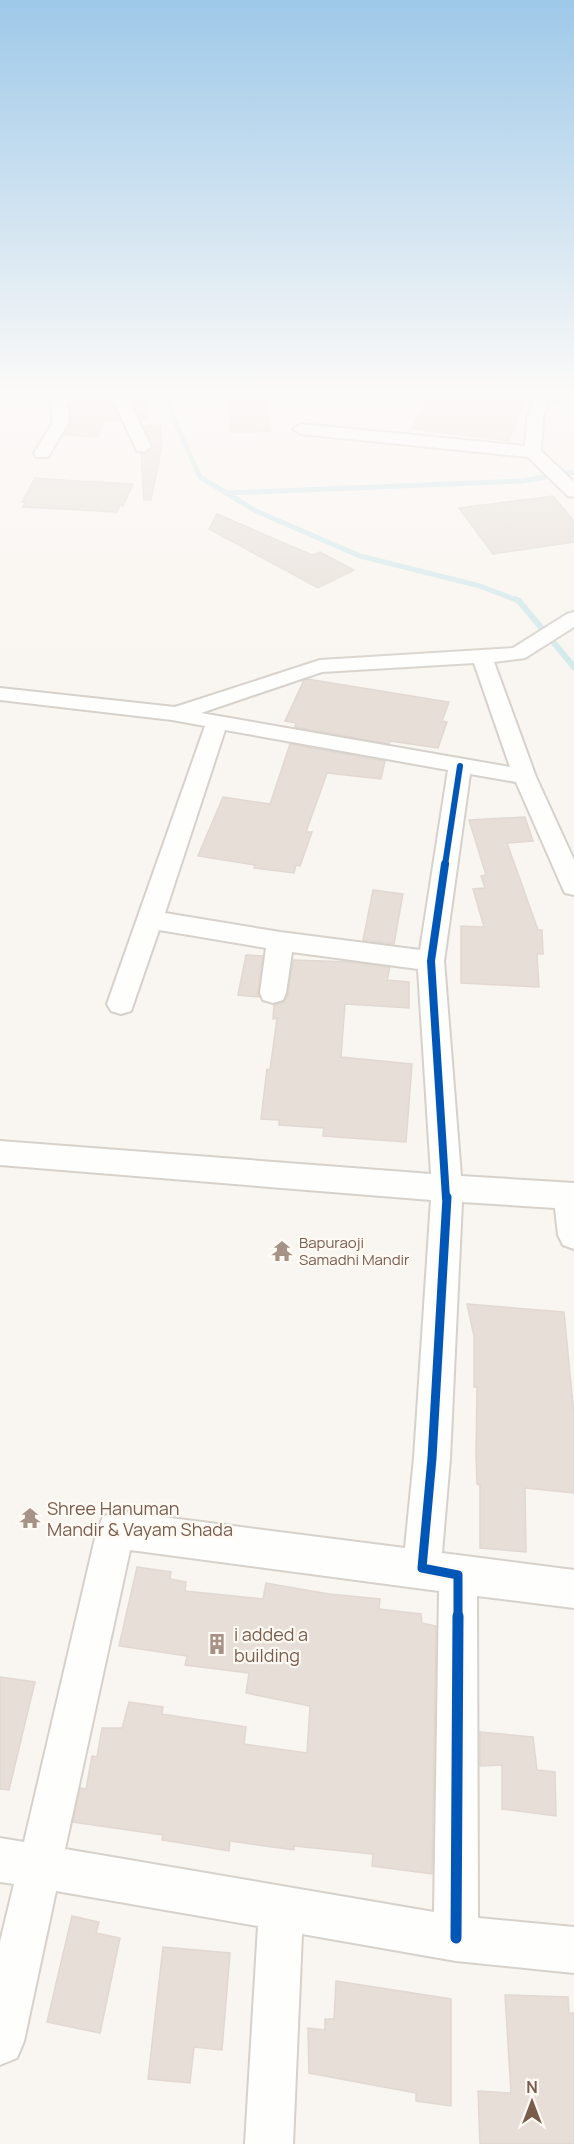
<svg xmlns="http://www.w3.org/2000/svg" width="574" height="2144" viewBox="0 0 574 2144" font-family="Manrope,sans-serif">
<rect width="100%" height="100%" fill="#f9f5f0"/>
<g fill="none" stroke-linecap="round" stroke-linejoin="round">
<g stroke="#d0e8ea" stroke-width="5">
<polyline points="157,390 166,401 200,477 256,511 360,556 480,586 519,601"/>
<polyline points="227,493 522,481 574,472"/>
</g>
<polyline stroke="#d0e8ea" stroke-width="6" points="515,599 519,601 574,667"/>
</g>
<g fill="#e6ded7" stroke="#e2d8d2" stroke-width="1.5">
<polygon points="256,390 257,396 261,396 262,402 266,402 271,431 231,433 228,391"/>
<polygon points="430,392 463,397 523,403 509,441 412,429"/>
<polygon points="145,396 147,419 140,419 130,398"/>
<polygon points="110,399 120,420 104,421 98,437 64,435 71,422 69,404"/>
<polygon points="160,425 162,446 151,500 144,500 141,454 153,448 144,426"/>
<polygon points="35,478 77,481 133,484 123,506 120,505 117,512 23,507 26,502 22,502"/>
<polygon points="553,496 574,521 574,542 493,554 459,508"/>
<polygon points="217,514 312,555 320,552 354,570 318,588 209,529"/>
<polygon points="307,679 449,702 442,721 447,722 438,748 390,741 389,744 295,727 296,723 285,721 304,680"/>
<polygon points="290,744 385,761 381,779 327,773 306,832 312,832 300,866 296,865 294,873 254,868 255,865 198,856 223,797 270,804"/>
<polygon points="525,817 533,841 507,843 538,930 542,930 543,954 537,954 539,987 461,983 461,926 484,927 473,889 485,888 481,876 486,875 469,820"/>
<polygon points="373,890 403,894 394,944 363,940"/>
<polygon points="246,955 263,956 258,993 259,997 238,995"/>
<polygon points="293,960 352,962 390,967 387,980 409,982 409,1008 345,1004 341,1057 412,1064 406,1142 323,1136 324,1128 279,1125 279,1120 261,1119 267,1069 270,1070 277,1018 273,1019 274,1005 284,1002 288,994"/>
<polygon points="467,1304 564,1312 574,1415 574,1493 525,1488 526,1552 480,1548 480,1485 477,1484 476,1455 477,1387 474,1387 474,1336"/>
<polygon points="137,1567 171,1572 170,1579 186,1582 185,1591 263,1599 266,1583 329,1594 380,1599 379,1609 421,1614 422,1623 436,1626 432,1874 372,1866 373,1854 294,1846 294,1850 230,1841 229,1851 162,1840 163,1835 73,1822 80,1788 86,1789 92,1756 97,1757 102,1728 122,1728 129,1702 163,1707 162,1714 246,1727 244,1744 307,1753 310,1706 246,1693 249,1673 185,1665 187,1656 119,1646"/>
<polygon points="0,1677 35,1682 9,1790 0,1789"/>
<polygon points="480,1732 533,1737 537,1770 555,1772 556,1816 502,1809 502,1765 480,1766"/>
<polygon points="72,1916 99,1922 96,1933 120,1938 100,2033 47,2022"/>
<polygon points="163,1947 230,1953 222,2050 194,2047 190,2083 148,2079"/>
<polygon points="336,1981 451,1999 451,2106 416,2101 416,2093 309,2073 308,2028 325,2030 325,2019 334,2019"/>
<polygon points="505,1995 568,1997 569,2013 574,2013 574,2144 480,2144 478,2091 511,2093"/>
</g>
<g fill="none" stroke-linecap="round" stroke-linejoin="round">
<defs>
<g id="street">
<polygon points="49,390 65,390 65,393 124,390 151,447 143,452 137,451 112,397 66,402 69,422 48,457 36,457 34,453 53,422"/>
<polygon points="455,390 543,392 574,390 574,398 549,401 543,418 541,451 574,482 574,497 568,496 528,457 301,434 293,429 301,424 525,446 527,418 534,401 463,395"/>
<path d="M574 612V627L525 658 494 662 536 777 574 860V895L565 893 562 887 516 782 470 774 444 961 461 1176 574 1183V1249L563 1245 558 1235 555 1208 462 1202 450 1458 442 1553 574 1570V1608L477 1596 478 1918 574 1927V1973L456 1961 302 1934 293 2144H245L258 1926 56 1891 24 2041 17 2058 0 2065V1942L14 1884 0 1882V1838L24 1842 97 1530 103 1517 116 1511 405 1548 414 1458 431 1200 0 1165V1141L431 1174 418 969 292 952 286 993 283 1000 273 1003 263 1000 260 993 266 948 159 930 131 1011 121 1014 111 1011 107 1004 205 726 172 720 0 700V688L175 707 320 660 513 648 567 614ZM474 663 510 767 201 713 322 672ZM225 730 448 770 420 950 280 932 165 913ZM130 1550 439 1591 434 1912 65 1849Z"/>
</g>
</defs>
<use href="#street" stroke="#d7d1cb" stroke-width="4"/>
<use href="#street" fill="#fefefd" fill-rule="evenodd"/>
<defs>
<polyline id="cycleway-far3" points="445,865 460,766"/>
<polyline id="cycleway-far2" points="445,864 431,961 446,1198"/>
<polyline id="cycleway-far1" points="447,1197 432,1458 422,1568 458,1575 458,1617"/>
<polyline id="cycleway" points="456,1938 458,1616"/>
</defs>
<use href="#cycleway-far3" stroke="#fffaf3" stroke-width="9"/>
<use href="#cycleway-far2" stroke="#fffaf3" stroke-width="11"/>
<use href="#cycleway-far1" stroke="#fffaf3" stroke-width="13"/>
<use href="#cycleway" stroke="#fffaf3" stroke-width="15"/>
<use href="#cycleway-far3" stroke="#0057b8" stroke-width="6"/>
<use href="#cycleway-far2" stroke="#0057b8" stroke-width="8"/>
<use href="#cycleway-far1" stroke="#0057b8" stroke-width="9"/>
<use href="#cycleway" stroke="#0057b8" stroke-width="11"/>
</g>
<linearGradient id="sky" x2="0" y2="1"><stop stop-color="#9ec9e9"/><stop offset="0.57" stop-color="#fcfaf8"/><stop offset="1" stop-color="#fcfaf8" stop-opacity="0"/></linearGradient>
<rect width="574" height="690" fill="url(#sky)"/>
<defs>
<symbol id="temple-bare" viewBox="-9 -9 18 18"><path d="M0-6L5-2H3V0L6.5 2.5H4V6H1.5V3h-3V6H-4V2.5H-6.5L-3 0V-2H-5Z" fill="#a69286" stroke="#fffaf3" stroke-width="2.5" paint-order="stroke"/></symbol>
<symbol id="building-bare" viewBox="-9 -9 18 18"><path d="M-4-6H4V6H1V3H-1V6H-4ZM-2.5-4.3h1.7v1.8h-1.7ZM.8-4.3h1.7v1.8H.8ZM-2.5-1h1.7V.8h-1.7ZM.8-1h1.7V.8H.8Z" fill="#a69286" stroke="#fffaf3" stroke-width="2.5" paint-order="stroke"/></symbol>
</defs>
<g fill-rule="evenodd">
<use href="#temple-bare" x="267" y="1236" width="30" height="30"/>
<use href="#temple-bare" x="15" y="1503" width="30" height="30"/>
<use href="#building-bare" x="202" y="1629" width="30" height="30"/>
</g>
<g text-anchor="middle" dominant-baseline="central" stroke-width="4.5" stroke-linejoin="round" paint-order="stroke">
<g font-size="15" fill="#7a5c4d" stroke="#fffaf3" text-anchor="start">
<text x="299" y="1242">Bapuraoji<tspan x="299" dy="17">Samadhi Mandir</tspan></text>
</g>
<g font-size="18" fill="#7a5c4d" stroke="#fffaf3" text-anchor="start">
<text x="47" y="1508">Shree Hanuman<tspan x="47" dy="21">Mandir &amp; Vayam Shada</tspan></text>
<text x="234" y="1634">i added a<tspan x="234" dy="21">building</tspan></text>
</g>
</g>
<g transform="translate(532 2102)" stroke="#fffaf3" stroke-width="4.5" paint-order="stroke">
<path d="M0-4.5L10 22L0 15L-10 22Z" fill="#7a5c4d"/>
<text y="-9" font-size="16" font-weight="bold" text-anchor="middle" fill="#7a5c4d">N</text>
</g>
</svg>
